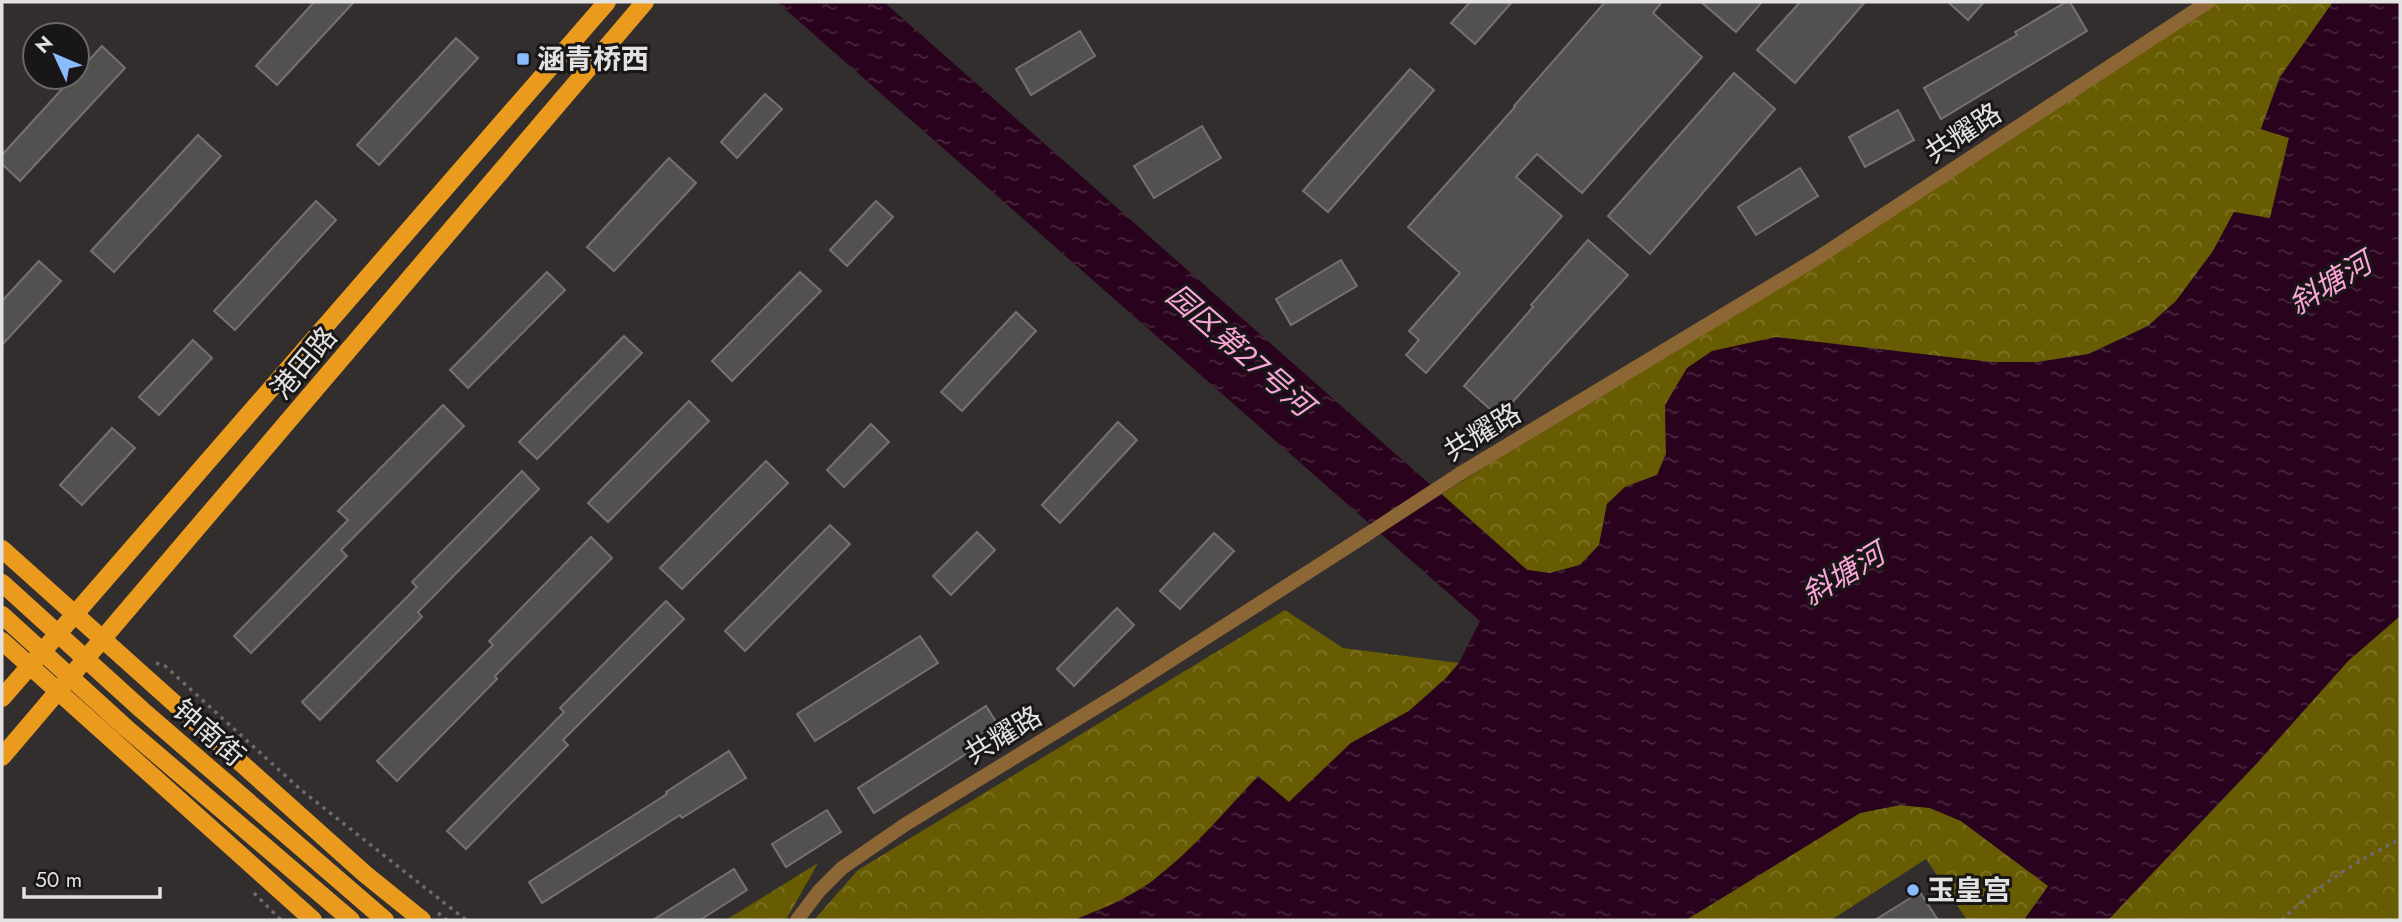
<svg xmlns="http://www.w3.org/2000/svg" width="2402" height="922" viewBox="0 0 2402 922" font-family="Jost,'Noto Sans SC',sans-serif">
<defs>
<pattern id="forest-crowns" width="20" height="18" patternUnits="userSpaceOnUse" patternTransform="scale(1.75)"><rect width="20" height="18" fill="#685c03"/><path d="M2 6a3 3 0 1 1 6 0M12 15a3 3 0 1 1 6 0" fill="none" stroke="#7d7327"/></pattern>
<pattern id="water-ripples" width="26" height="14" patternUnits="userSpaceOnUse" patternTransform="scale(1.75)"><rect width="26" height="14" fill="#29031d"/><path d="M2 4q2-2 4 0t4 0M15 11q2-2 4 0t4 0" fill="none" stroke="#48273e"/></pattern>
</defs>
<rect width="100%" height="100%" fill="#312e2d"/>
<g fill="url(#forest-crowns)">
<polygon points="2210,2 2333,2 2280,77 2261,129 2289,137 2270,219 2234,212 2213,251 2176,301 2148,326 2088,354 2038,362 1990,362 1880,349 1665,405 1666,454 1657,475 1625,487 1607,504 1599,545 1580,565 1550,573 1527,570 1442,494"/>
<polygon points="1285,610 1343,648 1459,663 1447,678 1409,711 1351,743 1289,802 1175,862 1150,883 1114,904 1074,920 814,920 858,870"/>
<polygon points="2400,616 2400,920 2108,920 2257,763 2348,661"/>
<polygon points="1900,805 1930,808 1961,821 2049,886 2024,920 1967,920 1926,859 1831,920 1686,920 1860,813"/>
<polygon points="818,863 786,920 726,920"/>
</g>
<path fill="url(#water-ripples)" d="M777 2H884L1527 570 1550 573 1580 565 1599 545 1607 504 1625 487 1657 475 1666 454 1665 405 1687 368 1712 351 1776 337 1990 362H2038L2089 354 2148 326 2176 301 2213 251 2234 212 2270 218 2289 138 2261 129 2280 77 2333 2H2400V616L2348 661 2257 763 2108 920H2024L2048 886 1961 821 1930 808 1900 805 1860 813 1686 920H1074C1101 909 1128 899 1151 882 1191 852 1224 812 1258 776L1289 802 1351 743 1409 711 1446 678 1459 663 1480 621Z"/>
<g fill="#535050" stroke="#757172" stroke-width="2">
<polygon points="314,2 354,2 277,85 256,66"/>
<polygon points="1470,2 1512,2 1475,44 1451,23"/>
<polygon points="1605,2 1662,2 1653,13 1702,57 1582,193 1537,154 1516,177 1562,216 1426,373 1406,355 1419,340 1409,331 1460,273 1408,227 1515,107 1514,106"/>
<polygon points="1701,2 1762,2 1736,32"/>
<polygon points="1800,2 1865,2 1795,83 1757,50"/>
<polygon points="1948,2 1984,2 1968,20"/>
<polygon points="2066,2 2070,2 2087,31 1941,119 1924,88 2017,35 2015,32"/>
<polygon points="1080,31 1095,56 1031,95 1016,69"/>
<polygon points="456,38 478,58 379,165 357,145"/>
<polygon points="102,46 125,68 20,181 2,164 2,155 73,77 77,77 77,73"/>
<polygon points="1410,69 1434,90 1328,212 1303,191"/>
<polygon points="1734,73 1775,109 1650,254 1608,216"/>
<polygon points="765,94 782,109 737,158 721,142"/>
<polygon points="1898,110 1914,140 1865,167 1849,137"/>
<polygon points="1202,126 1221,158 1154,198 1134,166"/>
<polygon points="198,135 221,156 114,272 91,251"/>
<polygon points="669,158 696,183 614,271 587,247"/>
<polygon points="1800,168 1818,196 1756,235 1738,207"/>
<polygon points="316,201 336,220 235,330 214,311"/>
<polygon points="876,201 893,217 847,266 830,250"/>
<polygon points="1588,240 1628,275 1499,417 1464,386 1533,307 1531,305"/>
<polygon points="1341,260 1357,286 1291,325 1276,299"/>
<polygon points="39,261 61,281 2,345 2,301"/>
<polygon points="547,272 565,290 468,388 450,370"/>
<polygon points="800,272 821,291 732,381 712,361"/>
<polygon points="1016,312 1036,331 962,411 941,392"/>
<polygon points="624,336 642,353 537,459 519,442"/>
<polygon points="193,340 212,358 159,415 139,397"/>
<polygon points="689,401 709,421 608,522 588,503"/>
<polygon points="443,405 464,426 341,550 347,556 251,653 234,636 348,520 338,511"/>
<polygon points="1118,422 1137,440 1060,523 1042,505"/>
<polygon points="871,424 889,442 844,487 827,470"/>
<polygon points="112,428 135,448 82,505 60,485"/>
<polygon points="766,461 788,483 682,589 660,568"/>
<polygon points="522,471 539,489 418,612 422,617 320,720 302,702 417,587 412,582"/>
<polygon points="830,525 850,544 745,651 725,631"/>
<polygon points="977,532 995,550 951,595 933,576"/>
<polygon points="1214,533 1234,551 1180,609 1160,591"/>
<polygon points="591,537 612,558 495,676 497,679 397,781 377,761 493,645 489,641"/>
<polygon points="666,601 684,619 563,740 568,745 466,849 447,831 564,712 560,708"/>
<polygon points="1117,608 1134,625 1074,686 1057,669"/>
<polygon points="920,636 938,663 815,741 797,714"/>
<polygon points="986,706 1002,731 874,813 858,788"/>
<polygon points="729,751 746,778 682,818 680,815 542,903 529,882 667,794 666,792"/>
<polygon points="827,810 841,832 786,867 772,844"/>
<polygon points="734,869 747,890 700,920 653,920"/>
<polygon points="1920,892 1938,920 1875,920"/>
</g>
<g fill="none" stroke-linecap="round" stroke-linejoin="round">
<g stroke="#6d6b6a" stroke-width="3.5" stroke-dasharray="3.5 5" stroke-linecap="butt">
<polyline points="156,663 165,666 301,790 466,920"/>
<polyline points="254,893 281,920"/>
<polyline points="438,913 447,920"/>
<path d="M2282 920C2313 888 2361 859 2400 839"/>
</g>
<g stroke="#8d6636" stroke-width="14">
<polyline points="1461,473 1816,259 2208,2"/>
<polyline points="797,920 819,891 842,868 906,824 1123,691 1366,535"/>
</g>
<g stroke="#ea9b1e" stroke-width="18">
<polyline points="2,549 365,874 422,920"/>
<polyline points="2,641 313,920"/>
<polyline points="2,698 607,2"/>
<polyline points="2,757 645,2"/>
</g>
<polyline stroke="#8d6636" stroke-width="14" points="1366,535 1461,473"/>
<g stroke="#ea9b1e" stroke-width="18">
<polyline points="2,583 142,710 385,920"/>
<polyline points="2,615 125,727 351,920"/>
</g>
</g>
<g fill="#89bafc" stroke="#181616" stroke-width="2.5">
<rect x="516" y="52" width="14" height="14" rx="3.5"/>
<circle cx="1913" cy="890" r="7"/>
</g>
<g text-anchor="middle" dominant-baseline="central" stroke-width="6" stroke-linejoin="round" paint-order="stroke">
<g font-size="28" font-weight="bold" fill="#e4e2e1" stroke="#181616" text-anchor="start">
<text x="537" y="59">涵青桥西</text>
<text x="1927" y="890">玉皇宫</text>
</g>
<g font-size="28" fill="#e4e2e1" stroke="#181616">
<text transform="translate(1963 133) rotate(-33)">共耀路</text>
<text transform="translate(304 363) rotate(-50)">港田路</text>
<text transform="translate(1482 432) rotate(-31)">共耀路</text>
<text transform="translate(209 733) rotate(41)">钟南街</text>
<text transform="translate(1003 735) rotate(-31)">共耀路</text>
</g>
<g font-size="30" font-style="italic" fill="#fba4d8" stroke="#181616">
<text transform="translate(2330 283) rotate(-31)">斜塘河</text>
<text transform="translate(1240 350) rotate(41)">园区第27号河</text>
<text transform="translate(1843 574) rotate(-31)">斜塘河</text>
</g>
</g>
<rect width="2402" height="922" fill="none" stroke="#e4e2e1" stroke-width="7"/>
<g transform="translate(56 56) rotate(314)"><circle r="33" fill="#181616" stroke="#6a6867" stroke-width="2"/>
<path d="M0-5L12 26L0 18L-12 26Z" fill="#89bafc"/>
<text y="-10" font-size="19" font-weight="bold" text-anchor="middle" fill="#e4e2e1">N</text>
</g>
<path d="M24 887v10h136v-10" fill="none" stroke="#e4e2e1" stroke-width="3.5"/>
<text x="35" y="887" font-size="21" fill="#e4e2e1" stroke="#181616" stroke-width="5" paint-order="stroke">50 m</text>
</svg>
